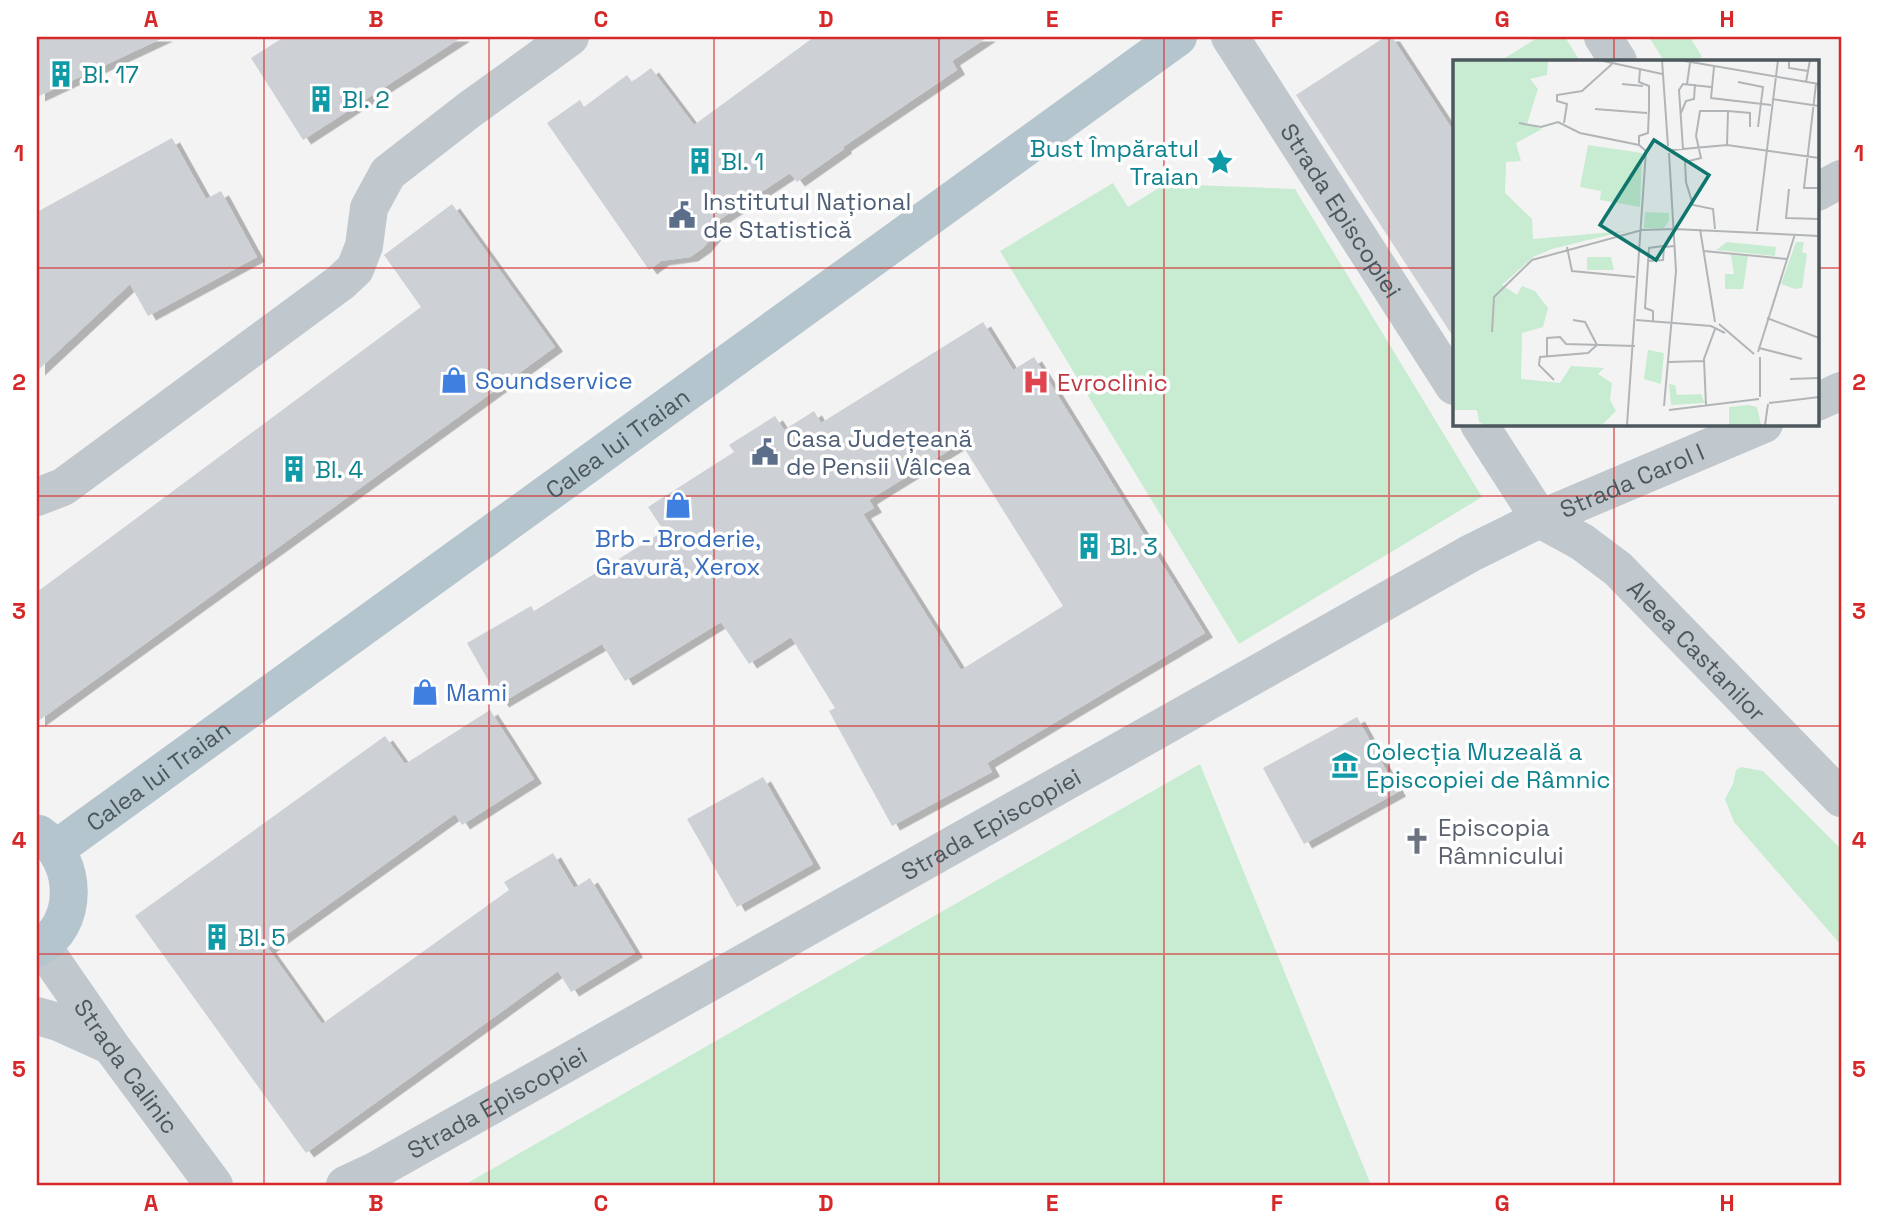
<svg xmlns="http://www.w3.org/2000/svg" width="1878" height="1222" viewBox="0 0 1878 1222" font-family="'Space Grotesk',sans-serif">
<defs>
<filter id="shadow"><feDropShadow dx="8" dy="4.5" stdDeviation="0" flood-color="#0004"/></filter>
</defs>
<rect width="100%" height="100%" fill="#f4f3f3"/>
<g fill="#c7ecd1">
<polygon points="1539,37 1565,37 1580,61 1500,61"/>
<polygon points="1649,37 1690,37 1702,57 1694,61 1664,61"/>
<polygon points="1113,183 1128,207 1165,184 1295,189 1482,497 1239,644 1000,251"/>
<polygon points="1200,764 1371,1185 464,1185"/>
<polygon points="1741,767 1763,771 1841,849 1841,945 1734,822 1725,799 1733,784 1736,770"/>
</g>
<g fill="#cdd0d4" fill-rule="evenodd" filter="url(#shadow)">
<polygon points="37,37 165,37 37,97"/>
<polygon points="284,37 462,37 303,140 251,58"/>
<polygon points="814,37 988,37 952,61 957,70 843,147 844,149 797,182 790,173 713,224 713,236 703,248 690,257 661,261 649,270 547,123 580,100 584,107 627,75 632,82 651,68 694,125"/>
<polygon points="1385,37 1392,37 1454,132 1454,338 1296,95"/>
<polygon points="172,138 206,199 221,191 257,257 148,316 130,284 37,371 37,212"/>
<polygon points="452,204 555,347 37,722 37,592 421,307 384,255"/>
<path d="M983 322 1013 370 1034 357 1205 633 987 763 992 772 892 826 829 711 835 708 791 637 749 664 721 622 625 681 602 644 501 703 467 643 531 606 534 611 664 531 648 507 734 452 729 445 775 416 784 430 814 411 821 423ZM961 443 1063 606 961 670 863 514 874 508 869 500Z"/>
<polygon points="490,710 534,779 462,825 455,814 268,948 322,1024 509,890 504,882 553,853 574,888 590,878 635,953 571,992 558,971 306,1153 135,916 385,736 405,764"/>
<polygon points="1357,717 1398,792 1304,844 1263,768"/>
<polygon points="763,777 813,864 737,907 687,819"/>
</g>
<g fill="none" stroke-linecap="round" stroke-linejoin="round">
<g stroke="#c0c8cd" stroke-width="38">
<polyline points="1603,37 1618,61"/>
<polyline points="1817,192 1841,179"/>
<polyline points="37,497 63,487 340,283 355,269 364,246 369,208 388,173 469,110 570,37"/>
<path id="s1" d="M1540 519 1582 542 1618 569 1841 798"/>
</g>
<g stroke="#c0c8cd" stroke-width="38">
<path id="s2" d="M1230 37 1454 386"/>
<polyline points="1817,402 1841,391"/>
<polyline points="1479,424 1540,519"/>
<path id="s3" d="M42 946 111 1046 214 1185"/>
<polyline points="37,1016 58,1022 109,1045"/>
<path id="s4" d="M345 1185 375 1171 1471 553 1540 519 1764 424"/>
</g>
<g stroke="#b5c5ce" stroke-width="38">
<path id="s5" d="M56 849 1178 37"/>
<path d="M37 948C80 926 78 859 39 834"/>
</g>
</g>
<path fill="none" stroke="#d62828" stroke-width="2" stroke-opacity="0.55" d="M264 37V1185M489 37V1185M714 37V1185M939 37V1185M1164 37V1185M1389 37V1185M1614 37V61M37 268H1454M1817 268H1841M1614 424V1185M37 496H1841M37 726H1841M37 954H1841"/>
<defs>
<symbol id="building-bare" viewBox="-9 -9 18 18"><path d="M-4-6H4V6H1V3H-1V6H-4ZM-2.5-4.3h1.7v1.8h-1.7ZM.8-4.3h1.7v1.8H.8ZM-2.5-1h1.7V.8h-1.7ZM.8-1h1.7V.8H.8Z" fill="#0f9aa8" stroke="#fff" stroke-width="2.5" paint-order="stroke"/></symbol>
<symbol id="sight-bare" viewBox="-9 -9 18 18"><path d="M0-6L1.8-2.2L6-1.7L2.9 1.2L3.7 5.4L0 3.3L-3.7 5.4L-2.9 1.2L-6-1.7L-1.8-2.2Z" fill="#0f9aa8" stroke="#fff" stroke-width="2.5" paint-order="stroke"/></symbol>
<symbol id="civic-bare" viewBox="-9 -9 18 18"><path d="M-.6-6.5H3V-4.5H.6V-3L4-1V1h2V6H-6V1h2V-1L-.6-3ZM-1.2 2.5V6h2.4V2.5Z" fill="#5c6f8a" stroke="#fff" stroke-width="2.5" paint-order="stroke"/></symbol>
<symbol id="shop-bare" viewBox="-9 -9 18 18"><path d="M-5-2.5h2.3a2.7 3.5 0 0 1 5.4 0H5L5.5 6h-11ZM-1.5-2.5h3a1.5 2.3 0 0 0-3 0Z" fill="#3f7fe0" stroke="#fff" stroke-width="2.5" paint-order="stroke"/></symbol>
<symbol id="hospital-bare" viewBox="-9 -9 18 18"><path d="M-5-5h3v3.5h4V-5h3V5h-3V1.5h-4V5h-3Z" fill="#e0444e" stroke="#fff" stroke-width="2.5" paint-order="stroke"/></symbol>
<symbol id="museum-bare" viewBox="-9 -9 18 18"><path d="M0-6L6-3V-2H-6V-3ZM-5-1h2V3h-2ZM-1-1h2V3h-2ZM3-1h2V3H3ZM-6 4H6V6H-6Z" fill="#0f9aa8" stroke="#fff" stroke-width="2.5" paint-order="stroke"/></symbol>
<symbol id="church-bare" viewBox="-9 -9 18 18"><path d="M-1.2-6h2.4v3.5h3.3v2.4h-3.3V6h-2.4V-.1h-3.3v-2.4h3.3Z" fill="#6b7280" stroke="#fff" stroke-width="2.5" paint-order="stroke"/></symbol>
</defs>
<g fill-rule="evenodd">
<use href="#building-bare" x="42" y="55" width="38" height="38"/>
<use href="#building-bare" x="302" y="80" width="38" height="38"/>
<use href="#building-bare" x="681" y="142" width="38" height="38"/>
<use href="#sight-bare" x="1201" y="143" width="38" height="38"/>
<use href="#civic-bare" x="663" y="196" width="38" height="38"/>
<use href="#shop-bare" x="435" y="361" width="38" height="38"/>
<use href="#hospital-bare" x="1017" y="363" width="38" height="38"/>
<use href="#civic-bare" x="746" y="433" width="38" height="38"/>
<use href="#building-bare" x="275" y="450" width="38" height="38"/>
<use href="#shop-bare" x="659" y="486" width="38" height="38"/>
<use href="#building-bare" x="1070" y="527" width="38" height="38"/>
<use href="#shop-bare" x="406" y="673" width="38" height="38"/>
<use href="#museum-bare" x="1326" y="746" width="38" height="38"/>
<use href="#church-bare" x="1398" y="822" width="38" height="38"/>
<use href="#building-bare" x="198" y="918" width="38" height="38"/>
</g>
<g text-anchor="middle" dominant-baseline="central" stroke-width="7" stroke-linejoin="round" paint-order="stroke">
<g font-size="24" fill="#0d838f" stroke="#fff" text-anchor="start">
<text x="82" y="74">Bl. 17</text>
<text x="342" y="99">Bl. 2</text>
<text x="1199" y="148" text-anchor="end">Bust Împăratul<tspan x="1199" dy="28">Traian</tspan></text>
<text x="721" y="161">Bl. 1</text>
<text x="315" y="469">Bl. 4</text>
<text x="1110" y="546">Bl. 3</text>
<text x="1366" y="751">Colecția Muzeală a<tspan x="1366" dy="28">Episcopiei de Râmnic</tspan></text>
<text x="238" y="937">Bl. 5</text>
</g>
<g font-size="24" fill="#4e5e75" stroke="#fff" text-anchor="start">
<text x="703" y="201">Institutul Național<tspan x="703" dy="28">de Statistică</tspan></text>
<text x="786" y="438">Casa Județeană<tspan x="786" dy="28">de Pensii Vâlcea</tspan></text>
</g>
<g font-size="24" fill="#4c585e" stroke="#fff">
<text stroke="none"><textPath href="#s2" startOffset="206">Strada Episcopiei</textPath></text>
<text stroke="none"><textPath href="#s5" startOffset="693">Calea lui Traian</textPath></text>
<text stroke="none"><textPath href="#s4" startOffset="1468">Strada Carol I</textPath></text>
<text stroke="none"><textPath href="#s1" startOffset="206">Aleea Castanilor</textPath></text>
<text stroke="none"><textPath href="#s5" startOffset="126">Calea lui Traian</textPath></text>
<text stroke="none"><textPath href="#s4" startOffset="740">Strada Episcopiei</textPath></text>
<text stroke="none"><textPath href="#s3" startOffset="147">Strada Calinic</textPath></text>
<text stroke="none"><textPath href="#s4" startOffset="173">Strada Episcopiei</textPath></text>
</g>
<g font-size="24" fill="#366cbe" stroke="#fff" text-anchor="start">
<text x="475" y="380">Soundservice</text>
<text x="678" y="538" text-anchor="middle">Brb - Broderie,<tspan x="678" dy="28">Gravură, Xerox</tspan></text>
<text x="446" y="692">Mami</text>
</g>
<g font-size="24" fill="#be3a42" stroke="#fff" text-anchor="start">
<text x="1057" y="382">Evroclinic</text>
</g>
<g font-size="24" fill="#5b616d" stroke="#fff" text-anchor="start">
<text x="1438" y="827">Episcopia<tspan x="1438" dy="28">Râmnicului</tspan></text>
</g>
</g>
<g transform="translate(1453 60)">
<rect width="366" height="366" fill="#f4f3f3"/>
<path d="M0 0H95L94 15 77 19 85 29 74 64 89 69 63 83 68 101 53 102 52 133 79 159 80 179 172 171 99 189 80 197 49 225 64 235 69 226 82 231 95 248 90 267 69 273 68 319 107 323 118 306 151 308 145 314 159 323 157 340 163 351 149 365H32L26 362 24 350H0ZM135 85 189 93 187 147 147 140 148 131 127 127ZM192 152 216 153V160L211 168H191ZM274 182 323 187 322 196 263 190ZM343 182H351L349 192 354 194 349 228 342 229 328 224ZM278 195 295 196 290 229H272V214H281ZM134 197H158L161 210H134ZM195 290 211 293 208 324 191 319ZM216 324 222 325 224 335 248 334 252 343 218 345ZM295 345 304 347 308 365H276V347Z" fill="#c7ecd1"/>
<path fill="none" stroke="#b1b5b7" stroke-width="2" d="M146 0 209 14M209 0 215 86M226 0 366 24M336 0V8L355 11M261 7 258 38 318 45M285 22 310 27 305 67M353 22 357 0M169 24 190 26M234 24 237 3M363 24 351 128H366M319 39 366 46M142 49 194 53M275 51 297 53V67M228 53 233 41 241 39 242 24M66 63 88 67 105 62 127 73 186 85 193 91M111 63 114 44 104 41V35L129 31 159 4M186 85V76L195 73 196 48V26L186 22 187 10M230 89 226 30 230 24 258 27M219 90 274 85 366 98M336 129 333 158 366 159M221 169 366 176M247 169 262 262M262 169 260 149 240 145 233 122 232 102 248 98 243 76 247 51H275L274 85M304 171 325 0M114 187 119 211 182 217M251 191 334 199M195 201 210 200 211 187 222 186M314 258 366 278M120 260 132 262 144 285M183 260 258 266 272 273M200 261V251L192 248 196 188 210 186M266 264 301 294M39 272 41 237 79 200 189 170 221 169M306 288 349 299M305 292 342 174M94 296V278L107 277 113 284 182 286M307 297V337M215 302 251 301M337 319 366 318M101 320 86 305 87 297 135 293 144 285M316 343 366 337M211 346 223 211 216 93M253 346 251 299 262 269M216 350 306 339M174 365 193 91M312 365 315 344"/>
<path fill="#0f766e" fill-opacity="0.15" stroke="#0f766e" stroke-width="3.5" d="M201 80 256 115 203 200 147 165Z"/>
<rect width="366" height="366" fill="none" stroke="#4c585e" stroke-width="3.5"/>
</g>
<rect width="1878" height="1222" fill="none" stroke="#ffffff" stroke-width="77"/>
<rect x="38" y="38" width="1802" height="1146" fill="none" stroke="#d62828" stroke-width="2.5"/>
<g font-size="23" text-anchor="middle" font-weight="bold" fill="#d62828">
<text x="151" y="27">A</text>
<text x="376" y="27">B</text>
<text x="601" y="27">C</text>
<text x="826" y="27">D</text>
<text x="1052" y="27">E</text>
<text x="1277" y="27">F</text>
<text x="1502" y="27">G</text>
<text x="1727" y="27">H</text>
<text x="19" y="161">1</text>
<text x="1859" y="161">1</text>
<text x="19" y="390">2</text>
<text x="1859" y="390">2</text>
<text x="19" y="619">3</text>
<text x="1859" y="619">3</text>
<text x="19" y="848">4</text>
<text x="1859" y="848">4</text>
<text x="19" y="1077">5</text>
<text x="1859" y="1077">5</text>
<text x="151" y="1211">A</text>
<text x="376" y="1211">B</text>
<text x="601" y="1211">C</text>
<text x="826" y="1211">D</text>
<text x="1052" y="1211">E</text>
<text x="1277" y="1211">F</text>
<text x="1502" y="1211">G</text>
<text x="1727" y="1211">H</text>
</g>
</svg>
